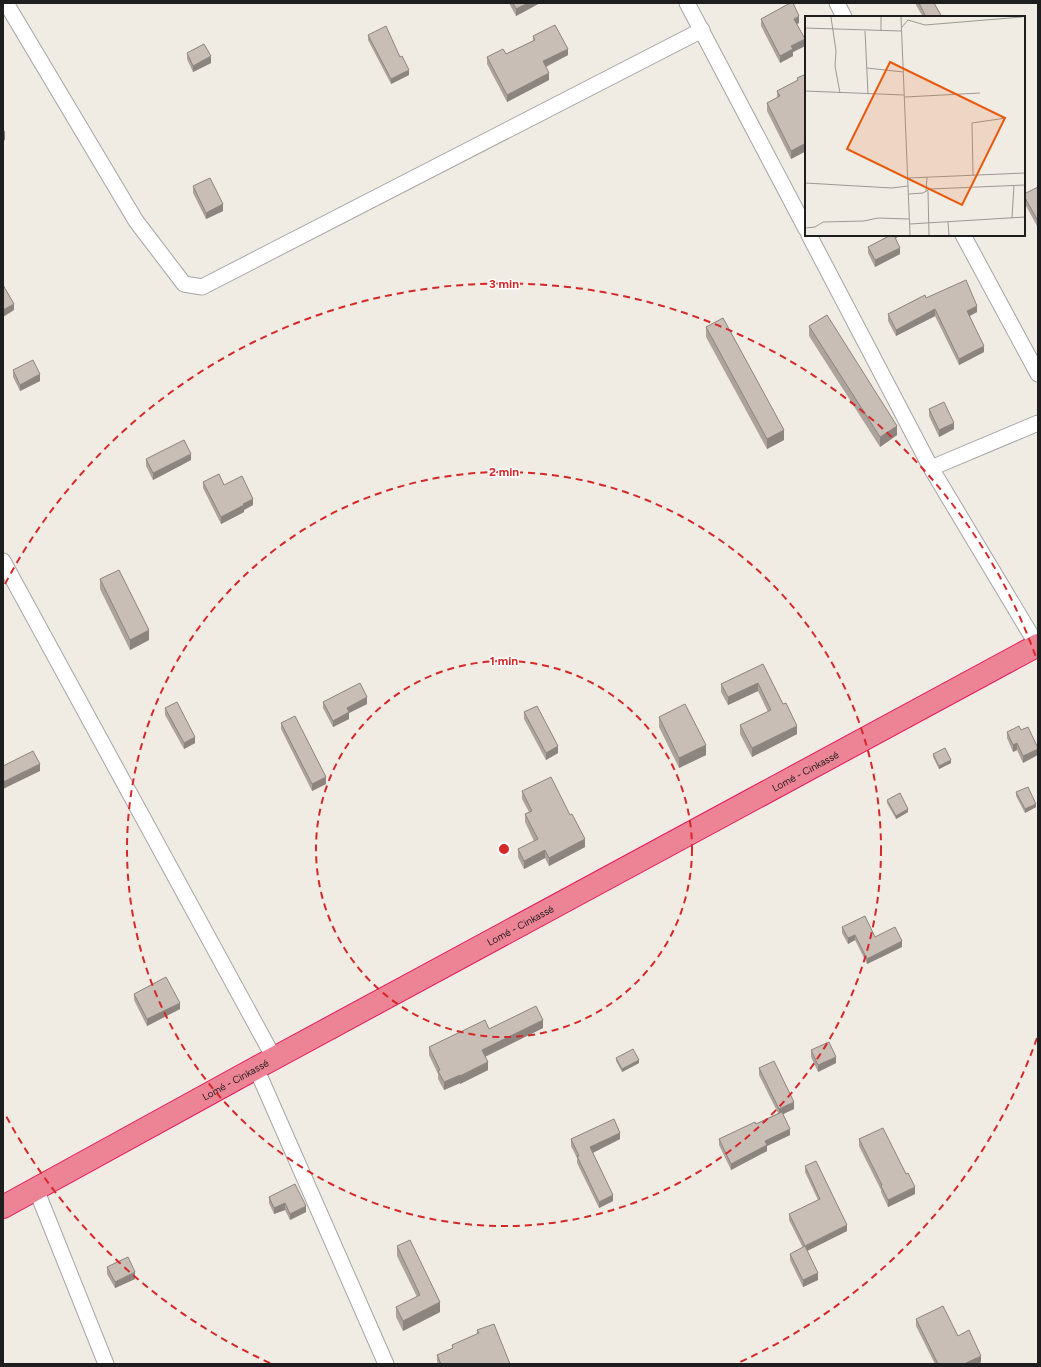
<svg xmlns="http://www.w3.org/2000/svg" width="1041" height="1367" viewBox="0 0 1041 1367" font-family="Figtree,sans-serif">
<rect width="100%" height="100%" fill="#f0ebe3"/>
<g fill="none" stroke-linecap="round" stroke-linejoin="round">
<defs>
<g id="street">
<polyline points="6,3 136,221 184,284 202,287 702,30"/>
<polyline points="687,3 806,229"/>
<polyline points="837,3 844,17"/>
<polyline points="809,235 931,468 1037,645"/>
<polyline points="963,235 1038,374"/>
<polyline points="931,468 1038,423"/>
<polyline points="3,561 274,1058"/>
<polyline points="256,1068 386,1364"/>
<polyline points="36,1189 106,1364"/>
</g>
<g id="highway">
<path id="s1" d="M3 1207 256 1068 1038 645"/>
</g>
</defs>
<use href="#street" stroke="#a5a5a5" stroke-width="17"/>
<use href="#highway" stroke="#e7165b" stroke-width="24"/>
<use href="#street" stroke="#fff" stroke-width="15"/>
<use href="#highway" stroke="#ed8496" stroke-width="22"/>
</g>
<g fill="#aca39d">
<polygon points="509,3 540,3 516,16"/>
<polygon points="916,3 934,3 942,17 923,17 916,5"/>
<polygon points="761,19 799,23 797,24 805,46 793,52 793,56 780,63 761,26"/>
<polygon points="368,35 409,75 391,84 368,40"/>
<polygon points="533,36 568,55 546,67 549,80 507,102 487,64 487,57 506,54 533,41"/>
<polygon points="187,53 211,63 193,72 187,59"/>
<polygon points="806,74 806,151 791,159 767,111 767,103 777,98 777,91 797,81 797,78"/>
<polygon points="193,186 223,211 206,219 193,193"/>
<polygon points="1038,187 1038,228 1024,202 1024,194"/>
<polygon points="890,235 902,235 895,238 900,254 875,267 868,253 868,247"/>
<polygon points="926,298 977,312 970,316 984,352 959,365 935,316 896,336 888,321 888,314"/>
<polygon points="809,326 897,435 880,447 809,336"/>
<polygon points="706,327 784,440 767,449 706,337"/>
<polygon points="13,370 40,381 20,391 13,377"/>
<polygon points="929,409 954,429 939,437 929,416"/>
<polygon points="146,459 191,460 153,480 146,466"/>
<polygon points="203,482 253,505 244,510 244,512 221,524 203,488"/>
<polygon points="100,579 149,640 130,650 100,589"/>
<polygon points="763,664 797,734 752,757 740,734 740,725 768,712 758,691 728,705 721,692 721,684"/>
<polygon points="323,702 367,704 349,713 349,719 333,727 323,708"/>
<polygon points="165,708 195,743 184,749 165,715"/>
<polygon points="524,712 558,753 546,760 524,719"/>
<polygon points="659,717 706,755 679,768 659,727"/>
<polygon points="281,723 326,784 312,791 281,729"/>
<polygon points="1028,727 1023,763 1017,750 1013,752 1007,738 1007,732 1021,730"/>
<polygon points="933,754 951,763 939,769 933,757"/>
<polygon points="522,791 585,847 549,866 545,858 524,869 518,857 518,849 534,841 525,822 525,814 529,812 522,799"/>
<polygon points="1016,792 1036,807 1025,813 1016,796"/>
<polygon points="887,800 908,812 896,819 887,803"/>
<polygon points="842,927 875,937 902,947 867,964 855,940 848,944 842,933"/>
<polygon points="134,994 180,1009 147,1026 134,1000"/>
<polygon points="543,1028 485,1057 488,1070 460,1084 460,1083 444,1090 438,1079 438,1074 429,1055 429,1047 489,1029"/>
<polygon points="811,1050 836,1063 818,1072 811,1057"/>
<polygon points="616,1058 639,1063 622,1072 616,1061"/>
<polygon points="759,1068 794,1109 783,1114 790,1135 767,1146 767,1151 731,1170 719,1145 719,1139 756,1124 778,1113 759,1075"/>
<polygon points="571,1139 620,1139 593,1153 613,1201 599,1208 577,1163 577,1158 571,1146"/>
<polygon points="859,1139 915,1194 888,1207 881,1192 881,1190 859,1146"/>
<polygon points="805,1166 847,1231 807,1251 818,1280 803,1287 790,1260 790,1254 803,1248 789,1220 789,1214 818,1200 805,1172"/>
<polygon points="269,1197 306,1212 290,1220 285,1210 274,1214 269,1203"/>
<polygon points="397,1246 440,1312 403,1331 396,1317 396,1307 417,1297 397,1256"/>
<polygon points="107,1267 135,1279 115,1288 107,1274"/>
<polygon points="916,1319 958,1336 981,1362 978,1364 935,1364 916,1326"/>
<polygon points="477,1330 510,1364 438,1364 437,1361 437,1355 452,1349 452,1345 477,1334"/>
</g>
<g fill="#8c857f">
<polygon points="528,3 540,3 516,16 516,9"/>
<polygon points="799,16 799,23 794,25 794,19"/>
<polygon points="805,39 805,46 793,52 793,56 780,63 780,56 791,46"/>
<polygon points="568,49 568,55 543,68 543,61"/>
<polygon points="211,56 211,63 193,72 193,66"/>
<polygon points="409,70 409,75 391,84 391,79"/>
<polygon points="549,73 549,80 507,102 507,95"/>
<polygon points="5,133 5,140 3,141 3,134"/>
<polygon points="806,143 806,151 791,159 791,151"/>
<polygon points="223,204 223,211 206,219 206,213"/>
<polygon points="892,235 902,235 892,240"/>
<polygon points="900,248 900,254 875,267 875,260"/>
<polygon points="14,304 14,310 3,317 3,310"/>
<polygon points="977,306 977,312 967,317 967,311"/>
<polygon points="935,309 935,316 896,336 896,330"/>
<polygon points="984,346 984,352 959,365 959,359"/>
<polygon points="40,374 40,381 20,391 20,385"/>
<polygon points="954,423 954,429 939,437 939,430"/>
<polygon points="897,426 897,435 880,447 880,437"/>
<polygon points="784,430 784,440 767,449 767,439"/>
<polygon points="191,454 191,460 153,480 153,473"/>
<polygon points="253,499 253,505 244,510 244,512 221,524 221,517 243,504"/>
<polygon points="149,630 149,640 130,650 130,640"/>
<polygon points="758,683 758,691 728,705 728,697"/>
<polygon points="367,697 367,704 349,713 349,719 333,727 333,721 347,708"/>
<polygon points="797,726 797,734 752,757 752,748"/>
<polygon points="195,737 195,743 184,749 184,743"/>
<polygon points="1017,743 1017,750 1013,752 1013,745"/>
<polygon points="706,745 706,755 679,768 679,758"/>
<polygon points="558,746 558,753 546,760 546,753"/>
<polygon points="1038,749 1038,755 1023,763 1023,756"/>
<polygon points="951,760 951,763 939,769 939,766"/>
<polygon points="40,764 40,771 3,789 3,782"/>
<polygon points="326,777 326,784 312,791 312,784"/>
<polygon points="1036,804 1036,807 1025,813 1025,809"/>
<polygon points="908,809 908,812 896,819 896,816"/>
<polygon points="585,839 585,847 549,866 549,858"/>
<polygon points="545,850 545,858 524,869 524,861"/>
<polygon points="855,935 855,940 848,944 848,938"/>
<polygon points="902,941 902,947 867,964 867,959"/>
<polygon points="180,1003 180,1009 147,1026 147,1019"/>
<polygon points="543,1020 543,1028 482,1058 482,1050"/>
<polygon points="836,1057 836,1063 818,1072 818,1065"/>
<polygon points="639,1060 639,1063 622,1072 622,1069"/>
<polygon points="488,1062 488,1070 460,1084 460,1076"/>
<polygon points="460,1075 460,1083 444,1090 444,1082"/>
<polygon points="794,1102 794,1109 779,1116 779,1109"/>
<polygon points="790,1129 790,1135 767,1146 767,1151 731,1170 731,1164 765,1141"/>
<polygon points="620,1133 620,1139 590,1154 590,1147"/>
<polygon points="915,1187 915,1194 888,1207 888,1200"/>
<polygon points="613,1195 613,1201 599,1208 599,1202"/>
<polygon points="285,1203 285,1210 274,1214 274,1208"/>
<polygon points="306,1206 306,1212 290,1220 290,1214"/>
<polygon points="847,1225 847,1231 805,1252 805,1246"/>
<polygon points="135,1272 135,1279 115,1288 115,1282"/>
<polygon points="818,1273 818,1280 803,1287 803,1280"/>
<polygon points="440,1302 440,1312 403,1331 403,1321"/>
<polygon points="981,1356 981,1362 978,1364 964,1364"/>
</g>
<g fill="#c8beb6" stroke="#8c857f">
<polygon points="513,3 528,3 516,9"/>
<polygon points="790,3 793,3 799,16 794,19 805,39 791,46 793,49 780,56 761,19"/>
<polygon points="919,3 934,3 942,17 926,17"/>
<polygon points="555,25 568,49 543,61 549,73 507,95 487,57 503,49 506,54 535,40 533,36"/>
<polygon points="386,26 400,57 402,56 409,70 391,79 368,35"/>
<polygon points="204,44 211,56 193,66 187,53"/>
<polygon points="806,74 806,143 791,151 767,103 780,96 777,91 798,80 797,78"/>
<polygon points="3,129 5,133 3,134"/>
<polygon points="210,178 223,204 206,213 193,186"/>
<polygon points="1038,187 1038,221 1024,196 1024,194"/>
<polygon points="891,235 894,235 900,248 875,260 868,247"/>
<polygon points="966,280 977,306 967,311 984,346 959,359 935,309 896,330 888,314 925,295 926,298"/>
<polygon points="3,285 14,304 3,310"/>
<polygon points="827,315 897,426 880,437 809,326"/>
<polygon points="723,318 784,430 767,439 706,327"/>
<polygon points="33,360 40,374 20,385 13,370"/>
<polygon points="944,402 954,423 939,430 929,409"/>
<polygon points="184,440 191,454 153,473 146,459"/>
<polygon points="219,474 224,485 242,476 253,499 243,504 244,505 221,517 203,482"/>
<polygon points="119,570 149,630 130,640 100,579"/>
<polygon points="763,664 783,704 786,703 797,726 752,748 740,725 771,710 758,683 728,697 721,684"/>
<polygon points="360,683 367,697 347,708 349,712 333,721 323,702"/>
<polygon points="177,702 195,737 184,743 165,708"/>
<polygon points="685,704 706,745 679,758 659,717"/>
<polygon points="537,706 558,746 546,753 524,712"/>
<polygon points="295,716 326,777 312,784 281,723"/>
<polygon points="1019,726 1021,730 1028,727 1038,748 1038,749 1023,756 1017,743 1013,745 1007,732"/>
<polygon points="945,748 951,760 939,766 933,754"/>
<polygon points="33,751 40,764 3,782 3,766"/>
<polygon points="551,777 570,815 572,814 585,839 549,858 545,850 524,861 518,849 538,839 525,814 532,811 522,791"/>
<polygon points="1028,787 1036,804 1025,809 1016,792"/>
<polygon points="900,793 908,809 896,816 887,800"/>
<polygon points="865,916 875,937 895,927 902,941 867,959 855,935 848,938 842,927"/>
<polygon points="166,977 180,1003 147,1019 134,994"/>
<polygon points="536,1006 543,1020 482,1050 488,1062 460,1076 460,1075 444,1082 438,1071 440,1070 429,1047 485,1020 489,1029"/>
<polygon points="829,1042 836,1057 818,1065 811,1050"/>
<polygon points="633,1049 639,1060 622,1069 616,1058"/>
<polygon points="774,1061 794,1102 779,1109 759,1068"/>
<polygon points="782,1112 790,1129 765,1141 767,1145 731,1164 719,1139 755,1122 756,1124"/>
<polygon points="614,1119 620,1133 590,1147 613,1195 599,1202 577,1156 579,1156 571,1139"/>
<polygon points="883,1128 906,1174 908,1173 915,1187 888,1200 881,1186 882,1185 859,1139"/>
<polygon points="816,1161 847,1225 805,1246 789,1214 820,1199 805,1166"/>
<polygon points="295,1184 306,1206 290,1214 285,1203 274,1208 269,1197"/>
<polygon points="410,1240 440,1302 403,1321 396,1307 420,1295 397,1246"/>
<polygon points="805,1246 818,1273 803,1280 790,1254"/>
<polygon points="128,1257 135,1272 115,1282 107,1267"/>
<polygon points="943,1306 958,1336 969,1330 981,1356 964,1364 938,1364 916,1319"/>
<polygon points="494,1324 510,1364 441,1364 437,1355 453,1348 452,1345 479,1333 477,1330"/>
</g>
<g fill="none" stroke="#d62828" stroke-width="2" stroke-dasharray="7 5">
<circle cx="504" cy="849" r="188"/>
<circle cx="504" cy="849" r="377"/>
<path d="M1037 1038A565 565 0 0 1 738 1363M270 1363A565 565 0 0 1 5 1114M5 584A565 565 0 0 1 1037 660"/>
</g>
<g text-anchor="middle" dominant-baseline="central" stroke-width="3" stroke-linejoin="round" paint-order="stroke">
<g font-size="10" fill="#1e1e1e" stroke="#fff">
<text stroke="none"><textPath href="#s1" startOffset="913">Lomé - Cinkassé</textPath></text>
<text stroke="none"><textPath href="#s1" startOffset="589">Lomé - Cinkassé</textPath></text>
<text stroke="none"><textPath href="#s1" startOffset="265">Lomé - Cinkassé</textPath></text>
</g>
</g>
<g transform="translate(805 16)">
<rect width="220" height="220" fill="#f0ebe3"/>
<path fill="none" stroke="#9c9994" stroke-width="1" d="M26 1 31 35 30 50 35 77M76 1V15M96 1 105 219M97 11 103 4 120 9 217 1M0 12 96 15M60 15 63 78M62 52 98 56M0 75 99 79M100 81 175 77M168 159 167 107 201 102M103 162 220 157M0 167 87 172 103 170M121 175 122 161M123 175 124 219M104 178 118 177 125 173 220 169M207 202 209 169M143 206 144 219M105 208 220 201M0 212 10 211 18 206 59 205 73 202 104 203"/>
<path fill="#e8590c" fill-opacity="0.15" stroke="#e8590c" stroke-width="2" d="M85 46 200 102 157 189 42 133Z"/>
<rect width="220" height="220" fill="none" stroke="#1e1e1e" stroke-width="2"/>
</g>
<circle cx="504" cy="849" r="6" fill="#d62828" stroke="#fff" stroke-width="2"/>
<g font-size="12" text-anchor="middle" font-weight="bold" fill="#d62828" stroke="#fff" stroke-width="3" stroke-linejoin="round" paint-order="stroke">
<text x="504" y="288">3 min</text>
<text x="504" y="476">2 min</text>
<text x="504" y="665">1 min</text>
</g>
<rect width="1041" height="1367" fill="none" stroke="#1e1e1e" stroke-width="8"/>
</svg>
